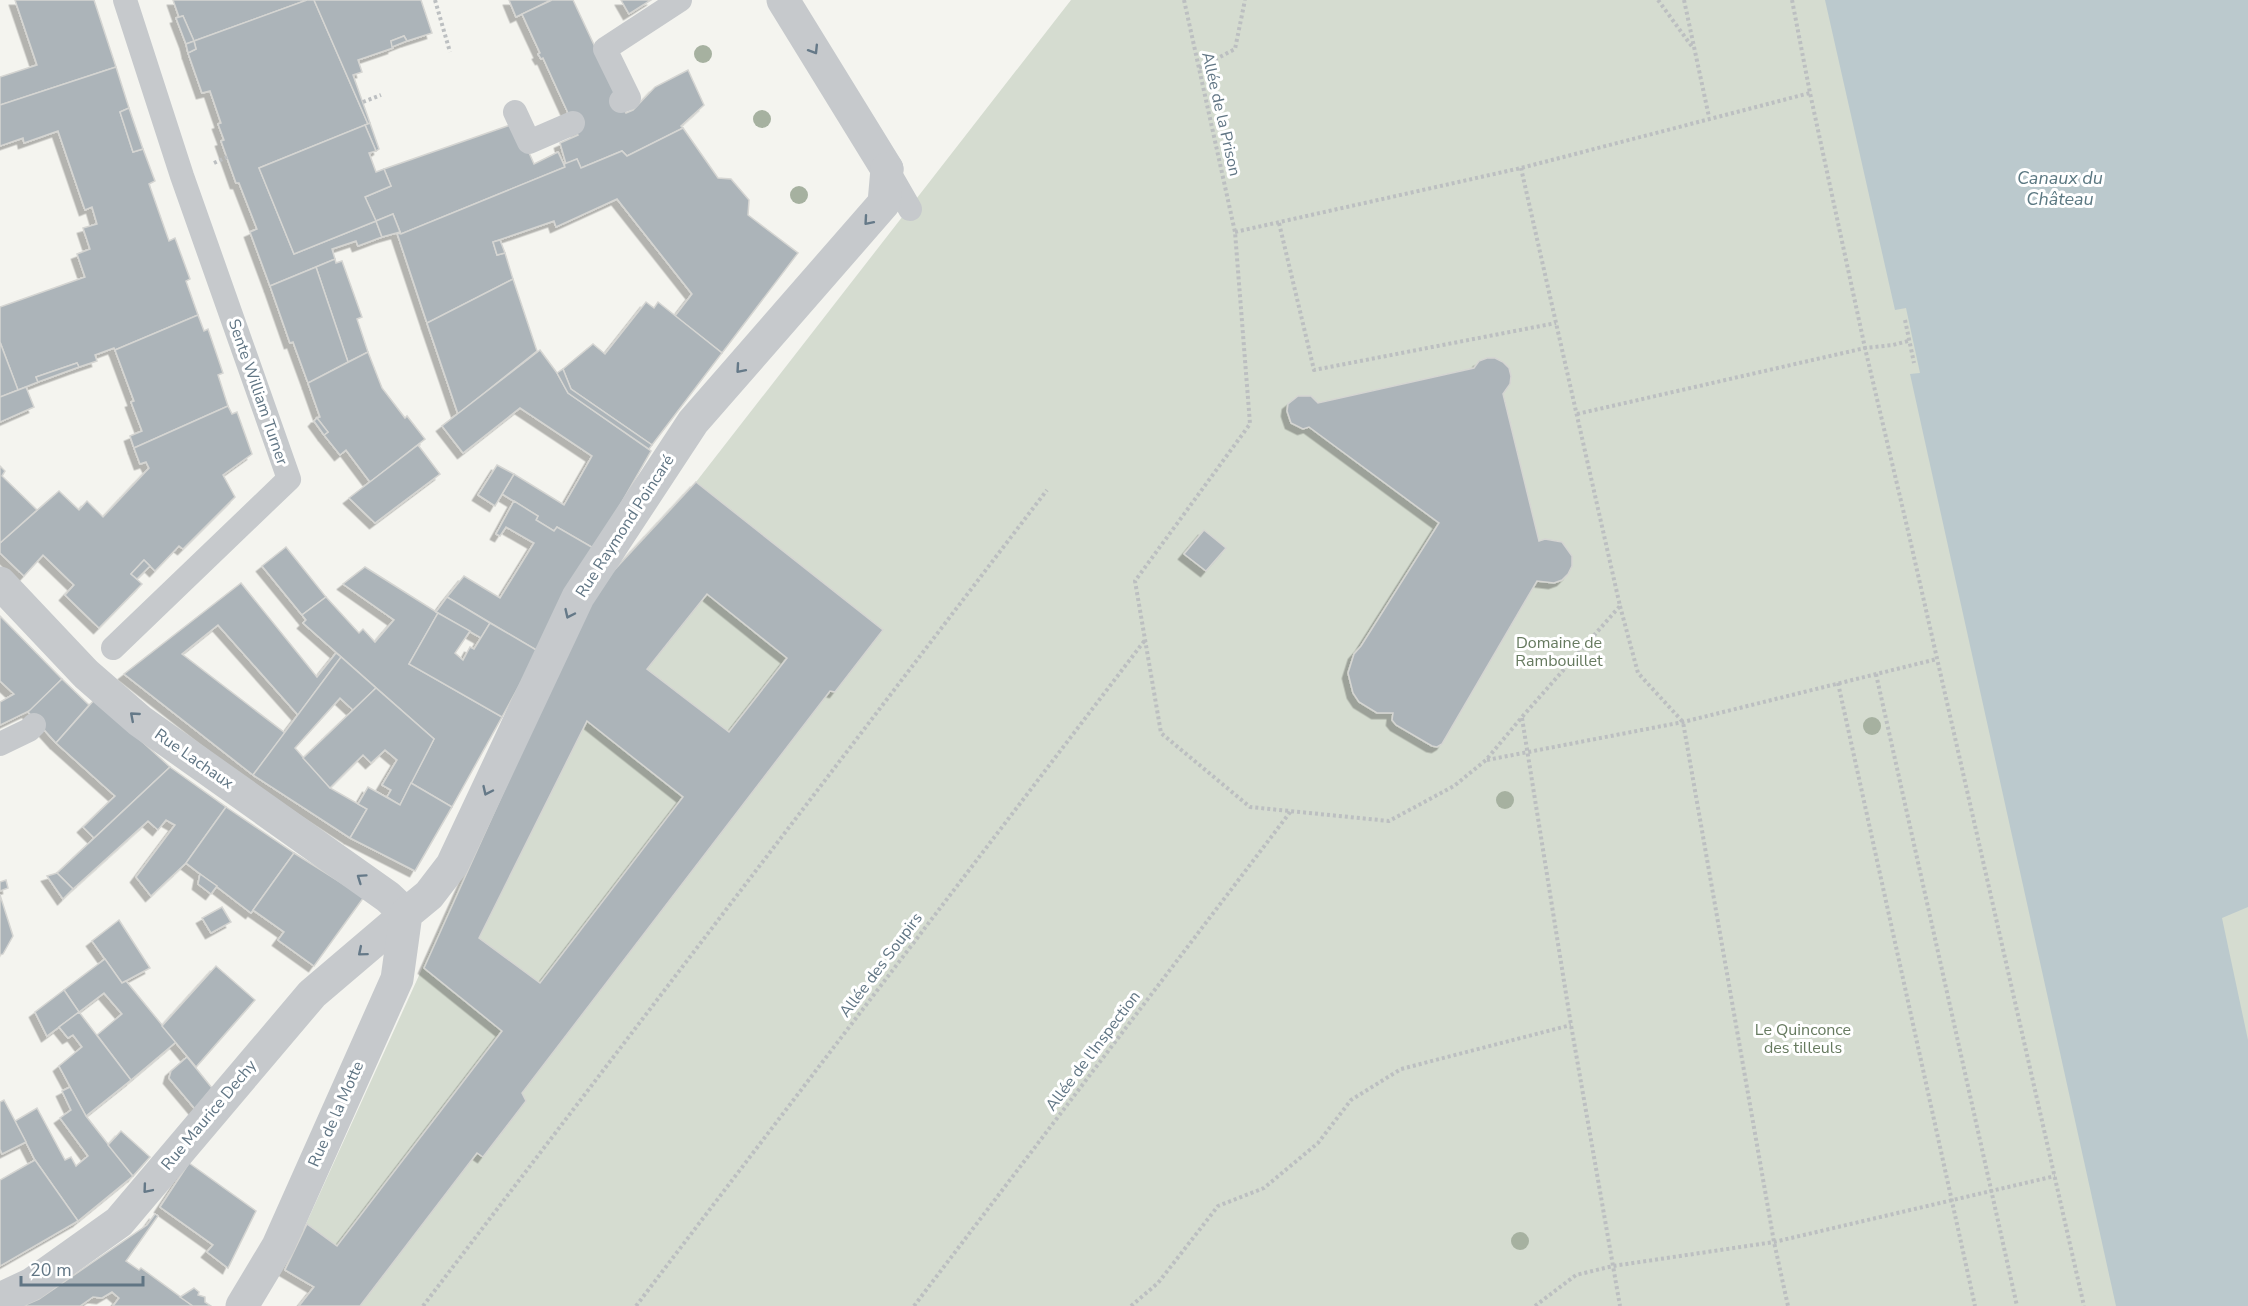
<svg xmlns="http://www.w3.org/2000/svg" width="2248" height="1306" viewBox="0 0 2248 1306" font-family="'Nunito Sans',sans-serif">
<defs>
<filter id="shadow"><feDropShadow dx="-5.5" dy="5.5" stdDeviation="0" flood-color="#0004"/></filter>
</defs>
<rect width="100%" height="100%" fill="#f4f4ef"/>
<polygon fill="#d5dcd0" points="1071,0 2248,0 2248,1306 299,1306 314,1287 285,1270 593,593 696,482"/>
<polygon fill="#bbc9cd" points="1825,0 2248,0 2248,907 2222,918 2248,1040 2248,1306 2116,1306 1910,374 1920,373 1906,308 1895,310"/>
<g fill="#acb4b9" stroke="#d5d5d2" stroke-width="1.5" fill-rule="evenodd" filter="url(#shadow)">
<polygon points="15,0 94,0 116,67 0,105 0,77 37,65"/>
<polygon points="173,0 307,0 194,41 183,16 179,17"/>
<polygon points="307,0 314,0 368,124 259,168 294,254 376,221 382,237 358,246 356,241 332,249 335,259 270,286 250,232 257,229 239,183 236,183 221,141 224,140 218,124 221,123 210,91 202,93 188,53 196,49 194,41"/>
<polygon points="314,0 421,0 432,33 407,41 404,36 391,41 393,48 358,60 362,72 353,75 370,123 368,124"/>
<polygon points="509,0 548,0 549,1 516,17"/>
<polygon points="552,0 573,0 626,113 633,110 655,87 688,70 704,105 681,126 683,128 627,156 622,151 581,168 577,159 566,164 560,143 578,135 543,58 541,59 538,54 540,53 522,14"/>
<polygon points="621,0 651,0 629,14"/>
<polygon points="183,16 194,41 186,44 176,18"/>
<polygon points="404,36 407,41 392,47 391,41"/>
<polygon points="194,41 196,49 188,53 186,44"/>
<polygon points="116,67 129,108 120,112 133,152 143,149 155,181 149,184 169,241 175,238 190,279 186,281 198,315 115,350 114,348 95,355 97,361 79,367 77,363 36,377 38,382 18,390 0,342 0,307 85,277 77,254 90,249 83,228 97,224 92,207 85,210 58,131 24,143 23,138 0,146 0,105"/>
<polygon points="129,108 143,149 133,152 120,112"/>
<polygon points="370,123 379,149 376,151 365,125"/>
<polygon points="516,123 534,164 558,152 565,167 401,234 393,214 376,221 365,197 391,186 384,169"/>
<polygon points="365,125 376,151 369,153 376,172 384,169 391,186 365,197 376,221 294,254 259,168"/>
<polygon points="683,128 718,178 731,179 749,200 748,215 798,253 722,353 675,316 692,294 617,199 556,227 554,221 493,242 497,255 505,253 513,279 427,323 397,233 401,234 565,167 564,164 577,159 581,168 622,151 627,156"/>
<polygon points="393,214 400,232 382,237 376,221"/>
<polygon points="500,240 505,253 497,255 493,242"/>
<polygon points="335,259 336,263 342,261 362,317 357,319 368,352 348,362 316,267"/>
<polygon points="316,267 348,362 308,383 293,342 290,343 270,286"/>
<polygon points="513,279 537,351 458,414 427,323"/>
<polygon points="646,302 654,308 658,302 722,353 652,445 571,389 563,369 593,344 605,354"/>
<polygon points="198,315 204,331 208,329 223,373 218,375 228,406 134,448 130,436 142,431 131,402 134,401 115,350"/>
<polygon points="0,342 18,390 0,397"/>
<polygon points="540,350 557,373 568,393 651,451 595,549 557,527 554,531 536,520 538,516 502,494 514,474 564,505 592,456 520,408 463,453 442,426"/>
<polygon points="368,352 382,388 405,418 407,416 425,439 370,482 346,450 340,455 324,435 328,432 317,418 320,417 308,383"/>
<polygon points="1487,358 1495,358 1503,362 1509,368 1511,376 1510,384 1503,394 1539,541 1545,539 1562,542 1572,556 1572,566 1568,574 1562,580 1554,583 1537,581 1442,744 1437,747 1432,746 1396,725 1392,720 1393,713 1377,713 1359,702 1353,693 1348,673 1354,654 1361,646 1439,523 1309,427 1303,429 1291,423 1287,411 1288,404 1298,396 1311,396 1318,403 1474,368 1479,361"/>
<polygon points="77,363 79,367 38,382 36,377"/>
<polygon points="563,369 571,389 652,445 649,449 568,393 557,373"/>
<polygon points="26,387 34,407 0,422 0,397"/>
<polygon points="228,406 232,414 237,412 252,454 223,475 235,497 183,549 179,546 155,571 144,560 131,574 142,584 99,628 65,595 74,585 43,555 24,576 0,553 0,543 59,491 79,510 87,501 103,517 149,468 146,462 140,464 134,448"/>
<polygon points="317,418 328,432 324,435 314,421"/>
<polygon points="418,445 440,474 375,523 349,498"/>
<polygon points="497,465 514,474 495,506 478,495"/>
<polygon points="0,466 5,471 2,476 37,510 0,543"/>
<path d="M696 482 883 630 835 692 830 691 522 1093 526 1101 483 1157 477 1153 360 1306H299L314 1287 285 1270 307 1224 337 1246 502 1031 424 968 593 593ZM707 594 787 658 729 732 647 669ZM587 721 683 797 540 983 479 938Z"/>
<polygon points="514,501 538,516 536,520 554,531 557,527 595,549 538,651 447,597 464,576 500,598 534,543 506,527 500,536 496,534"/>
<polygon points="1204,530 1226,548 1206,571 1184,554"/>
<polygon points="286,547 326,597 302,615 262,566"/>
<polygon points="144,560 150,566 137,579 131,574"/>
<polygon points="365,567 438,613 409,664 502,717 452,807 411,783 434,739 303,623 306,620 302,615 326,597 359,633 363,629 375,642 394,620 343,584"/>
<polygon points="241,583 317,677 336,653 341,657 298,715 218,625 182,654 285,733 253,775 124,674"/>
<polygon points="447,597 490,623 481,638 436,612"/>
<polygon points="438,613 470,631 455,653 463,660 470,647 474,649 490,623 538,651 502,717 409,664"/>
<polygon points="0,616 62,679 31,710 0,725 0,702 14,694 0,681"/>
<polygon points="341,657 376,688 353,710 340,698 295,748 330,788 367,809 350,838 253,775"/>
<polygon points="62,679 89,705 56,743 28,712"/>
<polygon points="376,688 434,739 400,805 387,797 391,790 382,785 397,760 385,750 371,763 363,755 330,788 303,758"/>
<polygon points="95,699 170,767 94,838 83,827 115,796 56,743"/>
<polygon points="170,767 226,807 186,863 151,896 136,877 175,825 166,820 158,830 148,821 73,889 57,873"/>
<polygon points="411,783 452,807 415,871 350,838 367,809 358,804 368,787 400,805"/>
<polygon points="226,807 294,853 251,913 186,863"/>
<polygon points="294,853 364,897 314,966 278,940 284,932 253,910"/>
<polygon points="57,873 73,889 63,899 47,876"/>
<polygon points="200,874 217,886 211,894 198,884"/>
<polygon points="6,880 8,888 0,891 0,882"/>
<polygon points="0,895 13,936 3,954 0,955"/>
<polygon points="222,907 231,922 211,933 202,918"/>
<polygon points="119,920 150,968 122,983 92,941"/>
<polygon points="105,959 122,983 126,981 176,1042 131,1080 97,1035 122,1014 104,993 79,1012 64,990"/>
<polygon points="216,966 255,1000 196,1067 162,1026"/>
<polygon points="64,990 79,1012 47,1036 35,1012"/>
<polygon points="79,1012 131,1080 86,1116 59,1066 82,1047 73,1035 68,1038 59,1027"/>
<polygon points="187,1057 212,1088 195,1109 169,1078 171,1071"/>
<polygon points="70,1087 86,1116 133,1176 78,1221 35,1160 15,1121 37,1108 65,1160 71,1157 76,1166 88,1156 60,1118 71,1110 62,1091"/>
<polygon points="4,1100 26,1142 2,1154 0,1149 0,1102"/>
<polygon points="121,1131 150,1157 133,1176 108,1145"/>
<polygon points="35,1160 78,1221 0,1266 0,1180"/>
<polygon points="189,1163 256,1211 228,1268 207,1252 213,1245 160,1207"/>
<polygon points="155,1214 158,1216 126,1261 139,1270 141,1268 193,1306 113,1306 119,1298 112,1292 102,1298 93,1297 80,1306 23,1306 39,1299 147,1225"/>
<polygon points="194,1288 199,1292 198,1295 205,1297 205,1302 211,1306 193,1306 180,1297"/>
</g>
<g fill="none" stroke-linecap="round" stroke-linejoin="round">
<g stroke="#bcbfc1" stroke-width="4" stroke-dasharray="3 3" stroke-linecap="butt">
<polyline points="435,0 450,52"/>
<polyline points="1184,0 1235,232 1250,424 1135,581 1161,733 1250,807 1389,821 1454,786 1486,760 1522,717 1620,606 1521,168"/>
<polyline points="1658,0 1693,48"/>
<polyline points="1684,0 1709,117"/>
<polyline points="1792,0 1810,93 1865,348 1909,535 2084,1306"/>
<polyline points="1199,68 1235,49 1245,0"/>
<polyline points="363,102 381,95"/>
<polyline points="214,163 227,157"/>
<polyline points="1279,223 1314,370 1556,323"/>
<polyline points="1235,232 1521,168 1810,93"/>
<polyline points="1905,320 1914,363"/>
<polyline points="1577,414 1865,348 1893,345 1908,341"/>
<polyline points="1620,606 1638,673 1683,722 1774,1242 1788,1306"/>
<polyline points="1876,674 2017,1306"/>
<polyline points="1838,683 1975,1306"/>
<polyline points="1522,718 1571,1025 1620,1306"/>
<polyline points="1487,760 1683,722 1937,659"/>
<polyline points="423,1306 1047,490"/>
<polyline points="636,1306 1145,640"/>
<polyline points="914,1306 1291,811"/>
<polyline points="1131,1306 1158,1283 1218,1206 1264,1188 1318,1143 1351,1100 1401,1069 1571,1025"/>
<polyline points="1535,1306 1576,1275 1613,1266 1774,1242 2055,1176"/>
</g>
<g stroke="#c6c9cc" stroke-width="24">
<polyline points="621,101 629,98 605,49 680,0"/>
<polyline points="515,112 529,142 573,123"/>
<polyline points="887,169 910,209"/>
<polyline points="113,648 289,479 182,176 125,0"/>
<polyline points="0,744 29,730 34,725"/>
</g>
<g stroke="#c6c9cc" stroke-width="33">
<polyline points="783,0 887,169"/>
<polyline points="0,583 86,674 140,721 388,897 406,914 312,994 119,1222 32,1284 0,1299"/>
</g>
<polyline stroke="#c6c9cc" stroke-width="33" points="242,1306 278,1246 397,979 406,914 429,895 452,865 578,597 693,422 884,203 887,169"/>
</g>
<g fill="#a6b1a0">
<circle cx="703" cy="54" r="9"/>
<circle cx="762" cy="119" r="9"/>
<circle cx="799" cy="195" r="9"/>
<circle cx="1872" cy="726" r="9"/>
<circle cx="1505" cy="800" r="9"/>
<circle cx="1520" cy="1241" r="9"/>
</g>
<defs><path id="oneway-chevron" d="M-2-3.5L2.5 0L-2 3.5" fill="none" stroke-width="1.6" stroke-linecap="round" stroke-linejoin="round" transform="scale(1.5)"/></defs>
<g stroke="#657988">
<use href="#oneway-chevron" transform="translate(814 50) rotate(58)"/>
<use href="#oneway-chevron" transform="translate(868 221) rotate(131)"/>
<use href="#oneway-chevron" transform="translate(740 369) rotate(131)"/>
<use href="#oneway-chevron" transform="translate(569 614) rotate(115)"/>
<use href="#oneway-chevron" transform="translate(134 716) rotate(-139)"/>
<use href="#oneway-chevron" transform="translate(487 791) rotate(115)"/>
<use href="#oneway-chevron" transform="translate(361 878) rotate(-145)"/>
<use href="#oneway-chevron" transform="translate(362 952) rotate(140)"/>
<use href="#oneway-chevron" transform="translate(147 1189) rotate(130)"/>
</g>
<g text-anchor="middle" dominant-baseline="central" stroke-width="6" stroke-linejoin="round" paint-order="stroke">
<g font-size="16" fill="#607584" stroke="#fff">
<text transform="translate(1221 114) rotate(77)">Allée de la Prison</text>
<text transform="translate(258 392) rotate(71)">Sente William Turner</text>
<text transform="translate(625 526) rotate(-57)">Rue Raymond Poincaré</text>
<text transform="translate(194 759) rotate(35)">Rue Lachaux</text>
<text transform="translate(881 965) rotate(-53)">Allée des Soupirs</text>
<text transform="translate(1093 1051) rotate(-53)">Allée de l'Inspection</text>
<text transform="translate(336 1114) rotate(-66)">Rue de la Motte</text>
<text transform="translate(209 1115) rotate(-50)">Rue Maurice Dechy</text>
</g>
<g font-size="16" fill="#667a5f" stroke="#fff">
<text x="1559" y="643">Domaine de<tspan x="1559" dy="18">Rambouillet</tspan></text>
<text x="1803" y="1030">Le Quinconce<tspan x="1803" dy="18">des tilleuls</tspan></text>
</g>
<g font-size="18" font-style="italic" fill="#5b7882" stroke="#fff">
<text x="2060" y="178">Canaux du<tspan x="2060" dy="21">Château</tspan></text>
</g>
</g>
<path d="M21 1276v9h122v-9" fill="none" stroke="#607584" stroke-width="3"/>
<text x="30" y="1276" font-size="18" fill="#607584" stroke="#ffffff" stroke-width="4.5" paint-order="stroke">20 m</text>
</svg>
